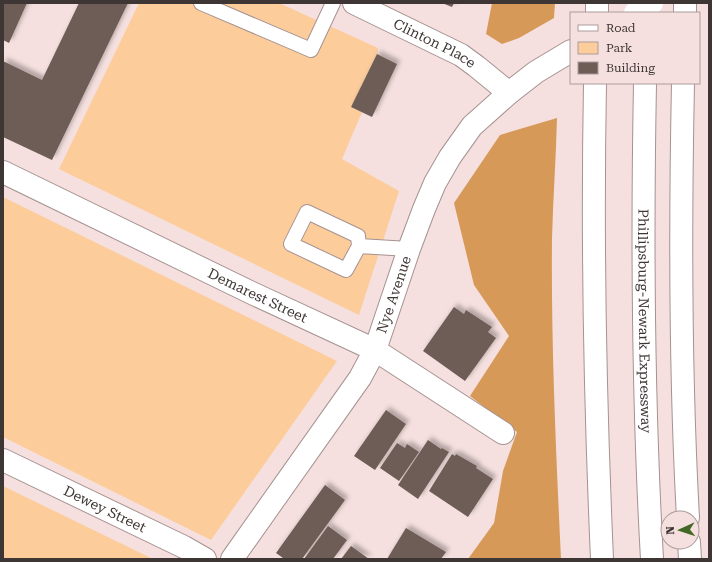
<svg xmlns="http://www.w3.org/2000/svg" width="712" height="562" viewBox="0 0 712 562" font-family="'Roboto Serif',serif">
<defs>
<filter id="shadow"><feDropShadow dx="3.5" dy="-3.5" stdDeviation="2" flood-color="#0004"/></filter>
</defs>
<rect width="100%" height="100%" fill="#f5e0df"/>
<g fill="#fdcc9b">
<polygon points="139,3 279,3 378,48 377,54 351,107 362,112 342,159 399,191 359,315 59,169"/>
<polygon points="3,197 337,361 211,540 3,437"/>
<polygon points="3,486 153,559 3,559"/>
</g>
<g fill="#d79958">
<polygon points="492,3 555,3 554,18 519,38 502,44 486,34"/>
<path d="M557 118C556 158 553 199 552 239 551 345 556 452 561 559H468L494 523 503 471 517 432 470 396 509 336 474 285 454 203 500 135Z"/>
</g>
<g fill="#6d5d56" filter="url(#shadow)">
<polygon points="3,3 27,3 9,43 3,40"/>
<polygon points="79,3 128,3 52,160 3,137 3,61 42,80"/>
<polygon points="442,3 454,3 452,7"/>
<polygon points="377,54 397,64 372,117 351,107"/>
<polygon points="454,307 464,314 466,310 492,327 488,332 496,338 465,381 423,351"/>
<polygon points="386,410 406,424 375,470 354,456"/>
<polygon points="428,440 441,449 442,448 449,452 418,499 398,485"/>
<polygon points="397,443 405,448 407,444 419,452 399,481 380,468"/>
<polygon points="452,454 455,456 456,454 477,466 476,468 493,479 468,517 429,491"/>
<polygon points="325,485 345,500 302,559 282,559 283,558 276,553"/>
<polygon points="328,526 347,540 333,559 304,559"/>
<polygon points="406,528 446,552 441,559 387,559"/>
<polygon points="351,546 369,559 341,559"/>
</g>
<g fill="none" stroke-linecap="round" stroke-linejoin="round">
<defs>
<g id="service">
<polyline points="201,3 311,50 333,3"/>
<polyline points="359,246 358,236 307,212 291,244 346,270 359,246 409,249"/>
</g>
<g id="minor">
<path id="s1" d="M3 172 254 294 375 350 503 433"/>
<path id="s2" d="M3 460 184 547 205 559"/>
</g>
<g id="tertiary">
<path id="s3" d="M354 3 461 55 476 66 509 93"/>
<path id="s4" d="M232 559 360 378 375 350 409 249 424 209 435 183 450 157 472 126 509 93 536 72 571 51"/>
</g>
<g id="motorway">
<polyline points="597,13 597,3"/>
<polyline points="685,13 685,3"/>
<path d="M595 83C592 242 595 400 602 559"/>
<path id="s5" d="M645 83C642 242 643 401 652 559"/>
<path d="M683 83C680 228 680 373 688 518"/>
<polyline points="689,542 690,559"/>
</g>
</defs>
<use href="#service" stroke="#a59291" stroke-width="16"/>
<use href="#minor" stroke="#a59291" stroke-width="24"/>
<use href="#tertiary" stroke="#a59291" stroke-width="24"/>
<use href="#motorway" stroke="#a59291" stroke-width="24"/>
<use href="#service" stroke="#fff" stroke-width="14"/>
<use href="#minor" stroke="#fff" stroke-width="22"/>
<use href="#tertiary" stroke="#fff" stroke-width="22"/>
<use href="#motorway" stroke="#fff" stroke-width="22"/>
<defs>
<polyline id="tertiary-bridge" points="635,13 652,3"/>
</defs>
<use href="#tertiary-bridge" stroke="#a59291" stroke-width="24" stroke-linecap="butt"/>
<use href="#tertiary-bridge" stroke="#fff" stroke-width="22"/>
</g>
<g text-anchor="middle" dominant-baseline="central" stroke-width="4" stroke-linejoin="round" paint-order="stroke">
<g font-size="14" fill="#3e3635" stroke="#f5e0df">
<text stroke="none"><textPath href="#s3" startOffset="90">Clinton Place</textPath></text>
<text stroke="none"><textPath href="#s1" startOffset="283">Demarest Street</textPath></text>
<text stroke="none"><textPath href="#s4" startOffset="312">Nye Avenue</textPath></text>
<text stroke="none"><textPath href="#s5" startOffset="238">Phillipsburg-Newark Expressway</textPath></text>
<text stroke="none"><textPath href="#s2" startOffset="113">Dewey Street</textPath></text>
</g>
</g>
<rect width="712" height="562" fill="none" stroke="#3e3635" stroke-width="8"/>
<rect x="570" y="12" width="130" height="72" fill="#f5e0df" stroke="#ac9c9b"/>
<rect x="578" y="25" width="20" height="6" fill="#ffffff" stroke="#ac9c9b"/>
<text x="606" y="32" font-size="12" fill="#3e3635">Road</text>
<rect x="578" y="42" width="20" height="12" fill="#fdcc9b" stroke="#ac9c9b"/>
<text x="606" y="52" font-size="12" fill="#3e3635">Park</text>
<rect x="578" y="62" width="20" height="12" fill="#6d5d56" stroke="#ac9c9b"/>
<text x="606" y="72" font-size="12" fill="#3e3635">Building</text>
<g transform="translate(680 530) rotate(267)"><circle r="19" fill="#f5e0df" stroke="#ac9c9b"/>
<path d="M0-3L7 15L0 10L-7 15Z" fill="#416925"/>
<text y="-6" font-size="11" font-weight="bold" text-anchor="middle" fill="#3e3635">N</text>
</g>
</svg>
